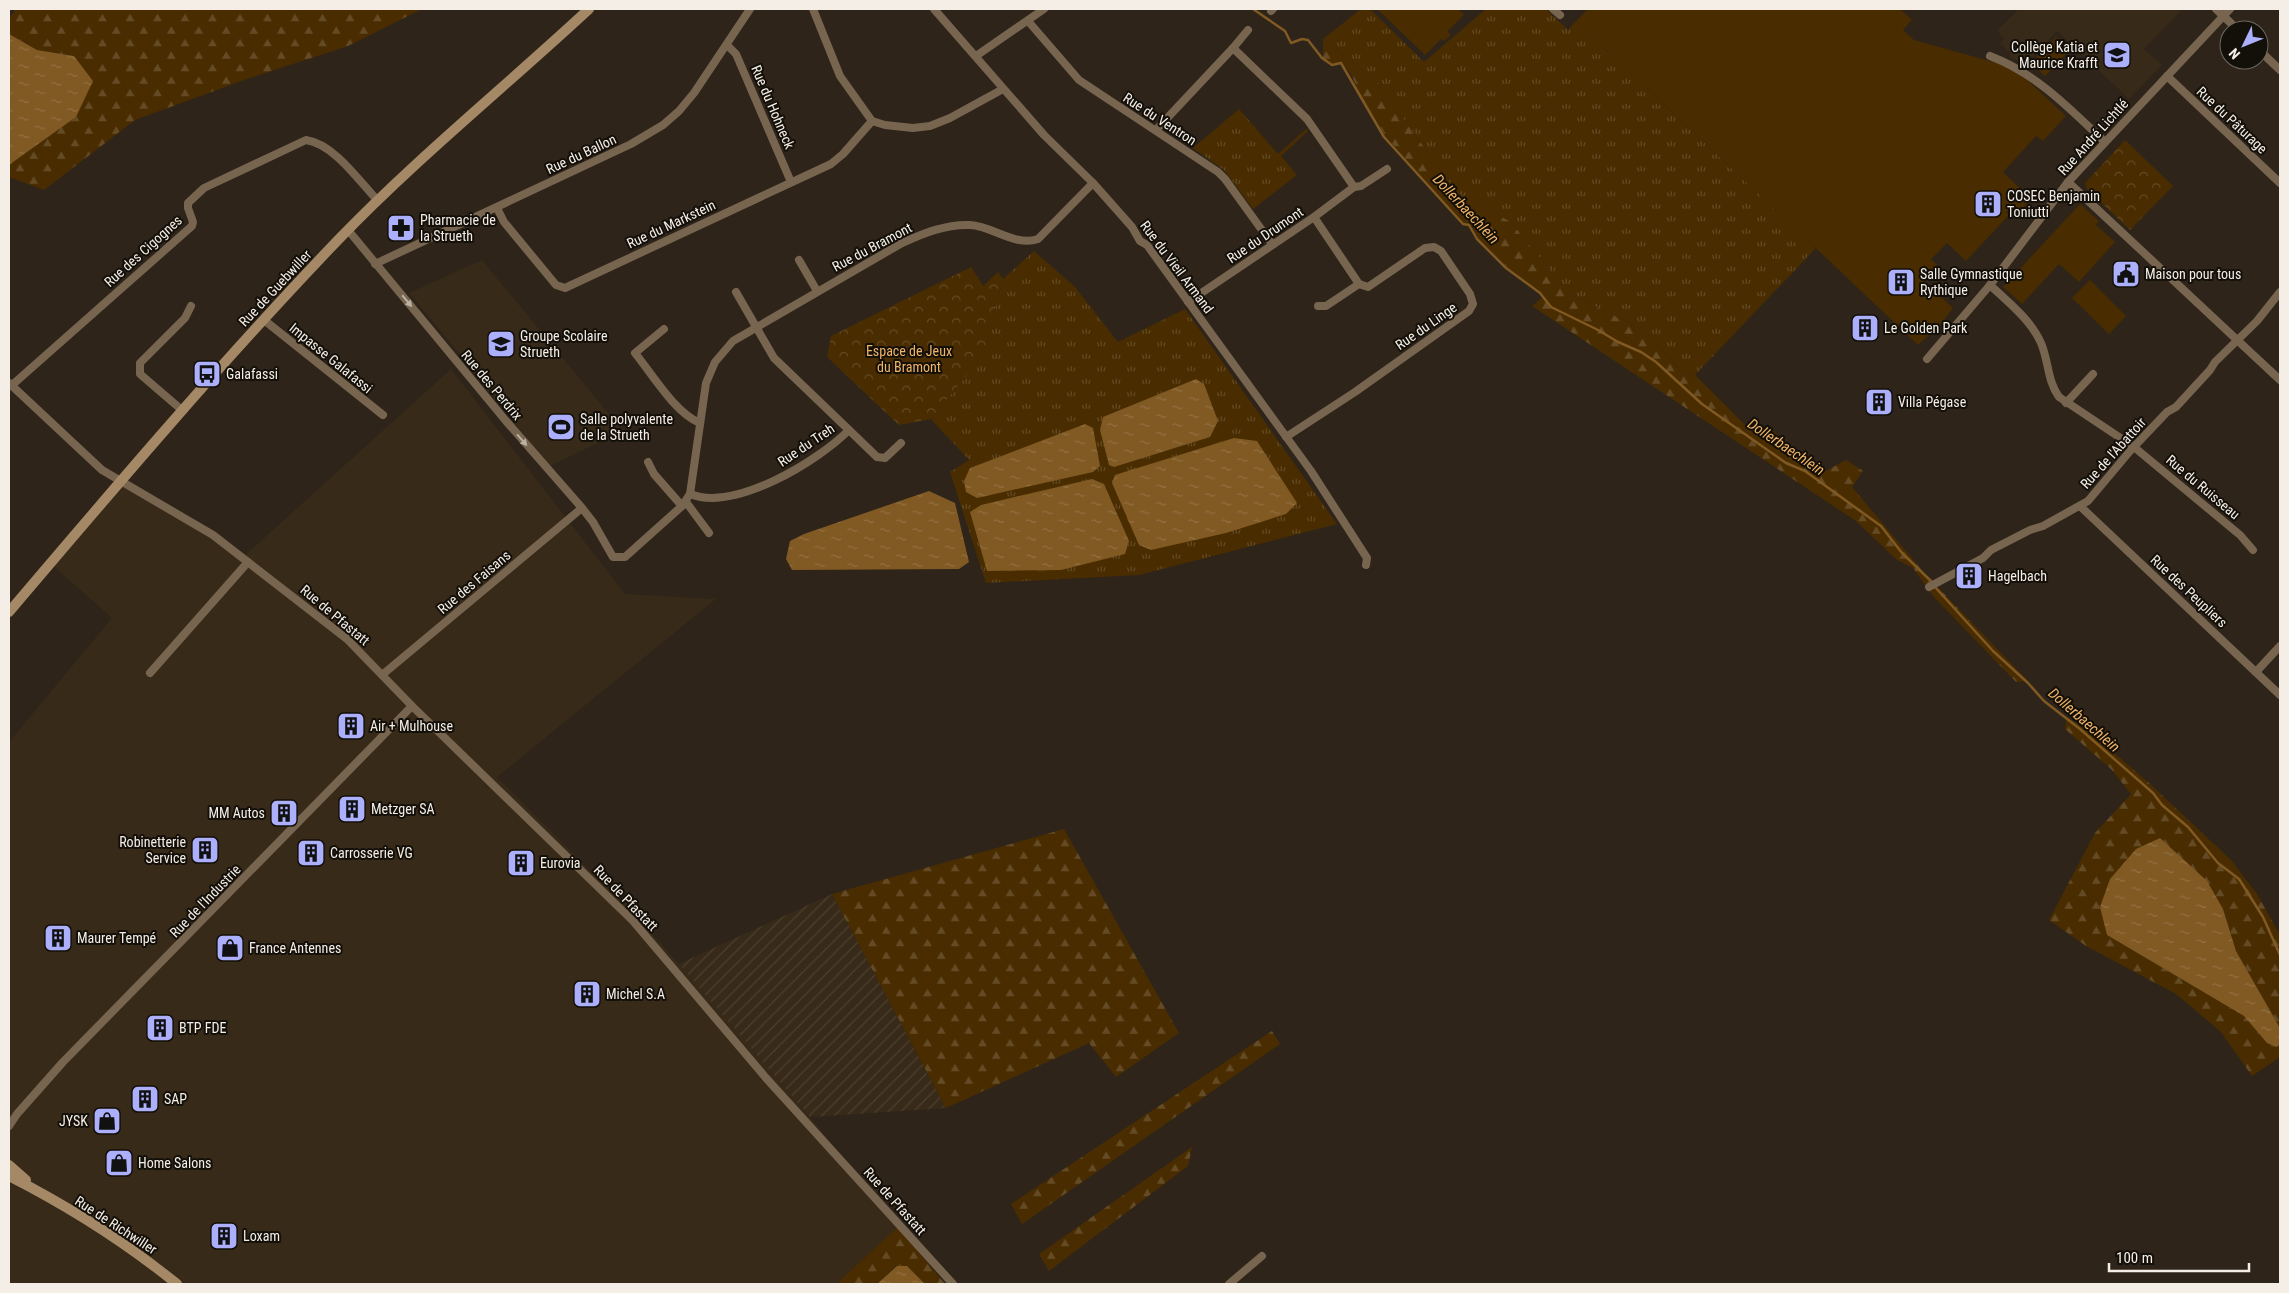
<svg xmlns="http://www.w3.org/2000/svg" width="2289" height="1293" viewBox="0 0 2289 1293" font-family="'Roboto Condensed',sans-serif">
<defs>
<pattern id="industrial-furrows" width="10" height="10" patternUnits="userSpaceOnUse" patternTransform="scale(1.25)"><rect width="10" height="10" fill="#382a19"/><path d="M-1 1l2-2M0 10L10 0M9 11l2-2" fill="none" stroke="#4c3f2f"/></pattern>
<pattern id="grass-tufts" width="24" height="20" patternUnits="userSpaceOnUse" patternTransform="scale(1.25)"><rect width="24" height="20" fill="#492c00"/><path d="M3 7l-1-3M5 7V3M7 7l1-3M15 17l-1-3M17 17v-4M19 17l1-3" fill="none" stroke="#644b25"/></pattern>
<pattern id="forest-firs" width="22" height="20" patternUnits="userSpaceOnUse" patternTransform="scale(1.25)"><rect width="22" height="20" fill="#492c00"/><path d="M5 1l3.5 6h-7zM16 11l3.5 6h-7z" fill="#644b25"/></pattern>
<pattern id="park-crowns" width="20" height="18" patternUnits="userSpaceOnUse" patternTransform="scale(1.25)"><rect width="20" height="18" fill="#492c00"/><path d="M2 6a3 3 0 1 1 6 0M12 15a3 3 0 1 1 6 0" fill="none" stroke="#644b25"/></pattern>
<pattern id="water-ripples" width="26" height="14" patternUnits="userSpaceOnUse" patternTransform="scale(1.25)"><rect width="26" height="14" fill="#805923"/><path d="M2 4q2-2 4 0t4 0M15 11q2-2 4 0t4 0" fill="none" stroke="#937143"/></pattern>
</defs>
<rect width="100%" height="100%" fill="#2e2419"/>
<g fill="#382a19">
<polygon points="2019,9 2183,9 2144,49 2162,65 2129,99 2057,31 2025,64 2010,57 2010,53 2000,43 2004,38 1997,31"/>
<polygon points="482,260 623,431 548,467 494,395 409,293"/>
<polygon points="451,369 625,594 716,599 497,777 645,926 679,964 810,1117 898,1227 836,1284 9,1284 9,742 112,618 50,563 121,481 242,558"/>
</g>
<polygon fill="url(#industrial-furrows)" points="832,894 946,1108 810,1117 679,964"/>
<g fill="url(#grass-tufts)">
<polygon points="1361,9 1370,9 1424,62 1486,9 1546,9 1568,30 1576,21 1816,248 1695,375 1684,374 1645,331 1568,293 1511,222 1457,193 1378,83 1323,39"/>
<polygon points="1239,109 1278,154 1306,129 1308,131 1281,156 1297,175 1253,209 1224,170 1193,148"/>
<polygon points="1034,251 1074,286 1118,342 1185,309 1337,524 1139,575 986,583 950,472 969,460 931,419 984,354 1003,279"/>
</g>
<g fill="url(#forest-firs)">
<polygon points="13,9 422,9 348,46 247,79 135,120 44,190 9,177 9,165 76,117 74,56 37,50 9,34 9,17 15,12"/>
<polygon points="1323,39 1378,83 1457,193 1511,222 1568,293 1645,331 1684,374 1695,375 1754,434 1772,430 1822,473 1846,460 1863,471 1852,487 1926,575 2028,681 2016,682 1933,596 1913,568 1897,560 1856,521 1532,306 1544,296 1507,267 1478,238 1470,224 1463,223 1386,137 1360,94 1351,74 1342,62 1332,64 1323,58"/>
<polygon points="2067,717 2086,729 2149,783 2231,860 2257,894 2280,935 2280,1028 2236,951 2223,909 2107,935 2244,1016 2267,1043 2276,1047 2280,1045 2280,1057 2252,1076 2221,1032 2176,994 2086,946 2049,920 2095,833 2131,794 2111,769 2065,729"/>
<polygon points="1064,829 1179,1033 1116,1077 1089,1043 946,1108 832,894"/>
<polygon points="1272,1031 1280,1044 1022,1224 1011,1204"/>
<polygon points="1192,1147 1188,1166 1049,1271 1039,1254"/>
<polygon points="898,1227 945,1284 925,1284 907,1266 896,1266 877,1284 836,1284"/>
</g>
<g fill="url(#park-crowns)">
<polygon points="2125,140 2173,186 2130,230 2087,189 2085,183"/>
<polygon points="971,267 983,286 998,272 1003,279 984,354 931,419 899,425 827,357 831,336"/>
</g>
<g fill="#492c00">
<polygon points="1377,9 1458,9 1464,15 1448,31 1451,35 1444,41 1441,39 1425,55"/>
<polygon points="1588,9 1900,9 1912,20 1903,30 1914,40 2004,65 2024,77 2066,116 2043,141 2036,136 2003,172 2031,199 2016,215 2009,209 2006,212 2009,215 1966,261 1947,243 1931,259 1937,265 1923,280 1953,308 1942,323 1918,345 1576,21"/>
<polygon points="2056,37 2070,50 2045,76 2031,63"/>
<polygon points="2080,204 2099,221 2096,225 2115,242 2079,282 2059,264 2022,304 2003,287"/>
<polygon points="2090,280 2126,316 2109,334 2072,298"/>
</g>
<g fill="url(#water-ripples)">
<polygon points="9,34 37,50 74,56 93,81 76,117 9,165"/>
<polygon points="1196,379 1204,384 1218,421 1210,437 1114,467 1109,465 1100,430 1103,417"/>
<polygon points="1085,424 1093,428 1100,466 1093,472 977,498 966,492 964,481 970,468"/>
<polygon points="1234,438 1257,441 1297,503 1286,514 1226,533 1151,550 1139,545 1112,483 1115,475"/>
<polygon points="1092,479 1104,484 1129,541 1125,554 1061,570 987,571 970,512 981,505"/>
<polygon points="929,491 955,503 969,562 959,569 792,570 786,559 790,541 804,534"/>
<polygon points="2160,838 2207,881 2223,909 2236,951 2280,1028 2280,1045 2276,1047 2267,1043 2244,1016 2107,935 2100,907 2110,879 2136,849"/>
<polygon points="897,1266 907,1266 925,1284 877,1284"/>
</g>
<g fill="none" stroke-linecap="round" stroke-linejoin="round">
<g stroke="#805923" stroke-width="2.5">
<polyline points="1253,9 1285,31 1291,43 1302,39 1308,40 1322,58 1332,65 1341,63 1384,137 1463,224 1469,225 1477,239 1506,268 1540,293 1551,307 1598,330 1618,342 1641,352 1656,362 1702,404 1786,463 1805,471 1881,526 1902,553 1932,582"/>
<polyline points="1935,587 1993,651 2028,683 2044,701 2080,729 2153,793 2162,805 2188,827 2218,863 2239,879 2263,917 2280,955"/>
</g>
<g stroke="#776550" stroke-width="8">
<polyline points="813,9 840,76 872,121 885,125 913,128 930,126 950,118 1003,89"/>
<polyline points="934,9 1044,135 1093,183 1132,227 1140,241 1147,245 1311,471 1367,558 1366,565"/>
<polyline points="1553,9 1560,15"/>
<polyline points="2216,9 2238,30"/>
<polyline points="1271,11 1273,9"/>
<polyline points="1028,21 1079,80 1218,172 1225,179 1272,244"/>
<polyline points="727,45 736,54 791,182"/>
<polyline points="1233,48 1248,30"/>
<polyline points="2259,50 2280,70"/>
<polyline points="976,56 1044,9"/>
<path d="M1990 56C2037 74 2069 108 2105 142"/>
<polyline points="2167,76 2280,183"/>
<polyline points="1156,130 1233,48 1307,119 1354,187 1314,217 1188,302"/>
<polyline points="2068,182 2280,380"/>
<polyline points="1354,187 1361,186 1387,169"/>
<polyline points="497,208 504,222 556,285 565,288 831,164 843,154 872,121"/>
<polyline points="1314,217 1359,284"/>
<path d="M348 230 506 421 582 508 593 522 613 557H625L682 506 690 494 706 383 715 362 733 341 902 243C924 233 946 224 970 225 993 226 1015 247 1038 239L1093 183"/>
<polyline points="799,260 817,291"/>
<polyline points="375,264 631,144 663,125 679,111 694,93 750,9"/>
<path d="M1990 285C2008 302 2031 320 2041 343 2049 362 2047 380 2059 397L2134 447 2240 535 2253 550"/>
<polyline points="264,320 383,415"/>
<path d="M664 329 635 353C652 374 675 413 700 423"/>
<polyline points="1927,359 1990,285 2068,182 2230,9"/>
<polyline points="9,383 102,470 213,535 347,639 412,706 633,921 766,1078 953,1284"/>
<path d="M11 386 192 226 193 222 188 208V203L204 188 306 140C334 144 359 181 378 201"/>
<polyline points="2066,403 2093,374"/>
<polyline points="183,411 140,374 140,363 185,318 191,306"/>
<polyline points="849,430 877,457 885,458 901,443"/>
<polyline points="1286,437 1355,392 1469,311 1473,304 1470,294 1441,251 1434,247 1425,248 1368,287 1359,284 1326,306 1318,306"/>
<polyline points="648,462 654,474 682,506"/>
<path d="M690 494C735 512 818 461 849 430L774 358 736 292"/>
<polyline points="686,502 709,533"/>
<polyline points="2080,506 2280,695"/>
<polyline points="1929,587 1983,558 1991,550 2030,530 2043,526 2088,501 2130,451 2167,412 2176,407 2210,370 2215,362 2257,321 2280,292"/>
<polyline points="2256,672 2280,646"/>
<polyline points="150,673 248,562"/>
<polyline points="382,675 582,508"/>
<polyline points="9,1126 17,1114 63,1062 412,706"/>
<polyline points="1229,1284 1262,1256"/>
</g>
<g stroke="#a58966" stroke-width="10">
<path d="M9 612C116 486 224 359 338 240 417 158 506 86 589 9"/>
<polyline points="9,1165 26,1180"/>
<path d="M9 1176C68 1206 125 1242 177 1284"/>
</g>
</g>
<defs><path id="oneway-solid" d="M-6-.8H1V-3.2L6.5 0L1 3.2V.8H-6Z" transform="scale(1.25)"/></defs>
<g fill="#bcb0a3">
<use href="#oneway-solid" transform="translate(407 301) rotate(50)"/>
<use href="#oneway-solid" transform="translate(522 440) rotate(49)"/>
</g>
<defs>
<symbol id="school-square" viewBox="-11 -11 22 22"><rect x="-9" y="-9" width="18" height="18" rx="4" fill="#acaffb" stroke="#130f09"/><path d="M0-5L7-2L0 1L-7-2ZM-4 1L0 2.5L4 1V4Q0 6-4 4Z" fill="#111"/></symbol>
<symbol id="building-square" viewBox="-11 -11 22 22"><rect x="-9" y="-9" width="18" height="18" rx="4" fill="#acaffb" stroke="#130f09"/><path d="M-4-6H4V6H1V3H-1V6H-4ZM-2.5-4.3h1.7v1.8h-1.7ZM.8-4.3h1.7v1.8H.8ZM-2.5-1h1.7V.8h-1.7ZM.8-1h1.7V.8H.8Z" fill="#111"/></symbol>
<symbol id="pharmacy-square" viewBox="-11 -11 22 22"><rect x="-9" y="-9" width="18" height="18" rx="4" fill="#acaffb" stroke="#130f09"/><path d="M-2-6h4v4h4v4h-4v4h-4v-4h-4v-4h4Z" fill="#111"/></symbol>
<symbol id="civic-square" viewBox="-11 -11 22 22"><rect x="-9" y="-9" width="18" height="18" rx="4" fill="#acaffb" stroke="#130f09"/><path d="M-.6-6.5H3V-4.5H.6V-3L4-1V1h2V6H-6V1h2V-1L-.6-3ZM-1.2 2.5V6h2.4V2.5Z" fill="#111"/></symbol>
<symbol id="bus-square" viewBox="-11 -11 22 22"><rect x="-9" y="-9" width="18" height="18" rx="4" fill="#acaffb" stroke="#130f09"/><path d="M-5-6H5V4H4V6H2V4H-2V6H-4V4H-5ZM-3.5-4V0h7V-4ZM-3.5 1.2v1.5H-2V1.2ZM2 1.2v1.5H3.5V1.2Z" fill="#111"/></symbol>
<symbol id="stadium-square" viewBox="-11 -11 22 22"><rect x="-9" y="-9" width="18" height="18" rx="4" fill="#acaffb" stroke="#130f09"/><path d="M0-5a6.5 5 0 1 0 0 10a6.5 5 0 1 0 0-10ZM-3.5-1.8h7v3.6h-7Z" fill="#111"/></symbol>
<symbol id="shop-square" viewBox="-11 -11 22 22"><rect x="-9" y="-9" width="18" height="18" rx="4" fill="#acaffb" stroke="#130f09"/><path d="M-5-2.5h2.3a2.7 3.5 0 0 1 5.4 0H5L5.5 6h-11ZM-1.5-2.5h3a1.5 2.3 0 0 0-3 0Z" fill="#111"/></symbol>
</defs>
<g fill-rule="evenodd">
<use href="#school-square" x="2101" y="39" width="32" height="32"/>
<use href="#building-square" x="1972" y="188" width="32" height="32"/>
<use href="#pharmacy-square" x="385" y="212" width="32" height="32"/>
<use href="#civic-square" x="2110" y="258" width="32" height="32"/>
<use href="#building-square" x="1885" y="266" width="32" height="32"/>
<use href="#building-square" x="1849" y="312" width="32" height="32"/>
<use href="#school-square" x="485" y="328" width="32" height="32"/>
<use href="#bus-square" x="191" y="358" width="32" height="32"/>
<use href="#building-square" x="1863" y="386" width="32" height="32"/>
<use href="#stadium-square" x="545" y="411" width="32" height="32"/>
<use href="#building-square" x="1953" y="560" width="32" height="32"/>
<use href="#building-square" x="335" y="710" width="32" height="32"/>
<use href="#building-square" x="336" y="793" width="32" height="32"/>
<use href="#building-square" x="268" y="797" width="32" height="32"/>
<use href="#building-square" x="189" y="834" width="32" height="32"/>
<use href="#building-square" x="295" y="837" width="32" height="32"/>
<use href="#building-square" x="505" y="847" width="32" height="32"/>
<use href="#building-square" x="42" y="922" width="32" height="32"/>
<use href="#shop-square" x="214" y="932" width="32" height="32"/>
<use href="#building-square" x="571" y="978" width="32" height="32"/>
<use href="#building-square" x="144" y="1012" width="32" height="32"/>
<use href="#building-square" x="129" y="1083" width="32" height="32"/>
<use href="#shop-square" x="91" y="1105" width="32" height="32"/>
<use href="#shop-square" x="103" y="1147" width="32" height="32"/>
<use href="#building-square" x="208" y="1220" width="32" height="32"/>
</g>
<g text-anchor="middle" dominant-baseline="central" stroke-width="4" stroke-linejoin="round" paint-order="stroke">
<g font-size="14" fill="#f5eee7" stroke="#130f09" text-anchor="start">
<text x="2098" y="47" text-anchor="end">Collège Katia et<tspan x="2098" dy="16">Maurice Krafft</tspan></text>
<text x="2007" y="196">COSEC Benjamin<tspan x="2007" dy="16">Toniutti</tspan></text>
<text x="420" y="220">Pharmacie de<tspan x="420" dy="16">la Strueth</tspan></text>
<text x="1920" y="274">Salle Gymnastique<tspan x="1920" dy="16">Rythique</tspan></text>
<text x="2145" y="274">Maison pour tous</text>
<text x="1884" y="328">Le Golden Park</text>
<text x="520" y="336">Groupe Scolaire<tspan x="520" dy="16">Strueth</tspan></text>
<text x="226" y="374">Galafassi</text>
<text x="1898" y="402">Villa Pégase</text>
<text x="580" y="419">Salle polyvalente<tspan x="580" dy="16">de la Strueth</tspan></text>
<text x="1988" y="576">Hagelbach</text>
<text x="370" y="726">Air + Mulhouse</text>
<text x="371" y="809">Metzger SA</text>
<text x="265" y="813" text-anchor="end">MM Autos</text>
<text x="186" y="842" text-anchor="end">Robinetterie<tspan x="186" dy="16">Service</tspan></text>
<text x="330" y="853">Carrosserie VG</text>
<text x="540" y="863">Eurovia</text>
<text x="77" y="938">Maurer Tempé</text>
<text x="249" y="948">France Antennes</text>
<text x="606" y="994">Michel S.A</text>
<text x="179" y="1028">BTP FDE</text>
<text x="164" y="1099">SAP</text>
<text x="88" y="1121" text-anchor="end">JYSK</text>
<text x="138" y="1163">Home Salons</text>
<text x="243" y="1236">Loxam</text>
</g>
<g font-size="14" fill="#f5eee7" stroke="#130f09">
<text transform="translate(773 107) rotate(67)">Rue du Hohneck</text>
<text transform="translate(1160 119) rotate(33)">Rue du Ventron</text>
<text transform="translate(2232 120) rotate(43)">Rue du Pâturage</text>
<text transform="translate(2093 137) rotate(-48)">Rue André Lichtlé</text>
<text transform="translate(581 154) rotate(-25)">Rue du Ballon</text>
<text transform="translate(671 224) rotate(-25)">Rue du Markstein</text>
<text transform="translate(1265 235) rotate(-34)">Rue du Drumont</text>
<text transform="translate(872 247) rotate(-28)">Rue du Bramont</text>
<text transform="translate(143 251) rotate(-42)">Rue des Cigognes</text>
<text transform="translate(1177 267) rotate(53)">Rue du Vieil Armand</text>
<text transform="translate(275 288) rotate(-47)">Rue de Guebwiller</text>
<text transform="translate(1426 326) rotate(-35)">Rue du Linge</text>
<text transform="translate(331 358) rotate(39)">Impasse Galafassi</text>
<text transform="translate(492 385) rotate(50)">Rue des Perdrix</text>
<text transform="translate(806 445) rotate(-34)">Rue du Treh</text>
<text transform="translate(2113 453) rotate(-48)">Rue de l'Abattoir</text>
<text transform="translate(2203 487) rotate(40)">Rue du Ruisseau</text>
<text transform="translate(474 582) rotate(-40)">Rue des Faisans</text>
<text transform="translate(2189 591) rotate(43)">Rue des Peupliers</text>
<text transform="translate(335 615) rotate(40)">Rue de Pfastatt</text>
<text transform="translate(626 898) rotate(46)">Rue de Pfastatt</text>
<text transform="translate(205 901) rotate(-46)">Rue de l'Industrie</text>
<text transform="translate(895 1201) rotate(48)">Rue de Pfastatt</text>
<text transform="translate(116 1225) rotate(33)">Rue de Richwiller</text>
</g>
<g font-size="14" fill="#f1b568" stroke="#130f09">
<text x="909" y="351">Espace de Jeux<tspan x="909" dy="16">du Bramont</tspan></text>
</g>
<g font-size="15" font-style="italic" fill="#f2b569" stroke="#130f09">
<text transform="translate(1466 209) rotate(47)">Dollerbaechlein</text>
<text transform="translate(1786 447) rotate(34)">Dollerbaechlein</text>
<text transform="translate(2084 720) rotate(41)">Dollerbaechlein</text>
</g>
</g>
<rect width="2289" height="1293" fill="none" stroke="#f5eee7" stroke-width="20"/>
<g transform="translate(2244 45) rotate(227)"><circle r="24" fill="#130f09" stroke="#6d6862"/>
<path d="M0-4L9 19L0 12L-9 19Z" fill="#acaffb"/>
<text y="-8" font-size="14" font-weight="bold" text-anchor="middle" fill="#f5eee7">N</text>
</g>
<path d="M2109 1263v8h140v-8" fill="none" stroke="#f5eee7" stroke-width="2.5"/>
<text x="2116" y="1263" font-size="15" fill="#f5eee7" stroke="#130f09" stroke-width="4" paint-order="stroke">100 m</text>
</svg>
